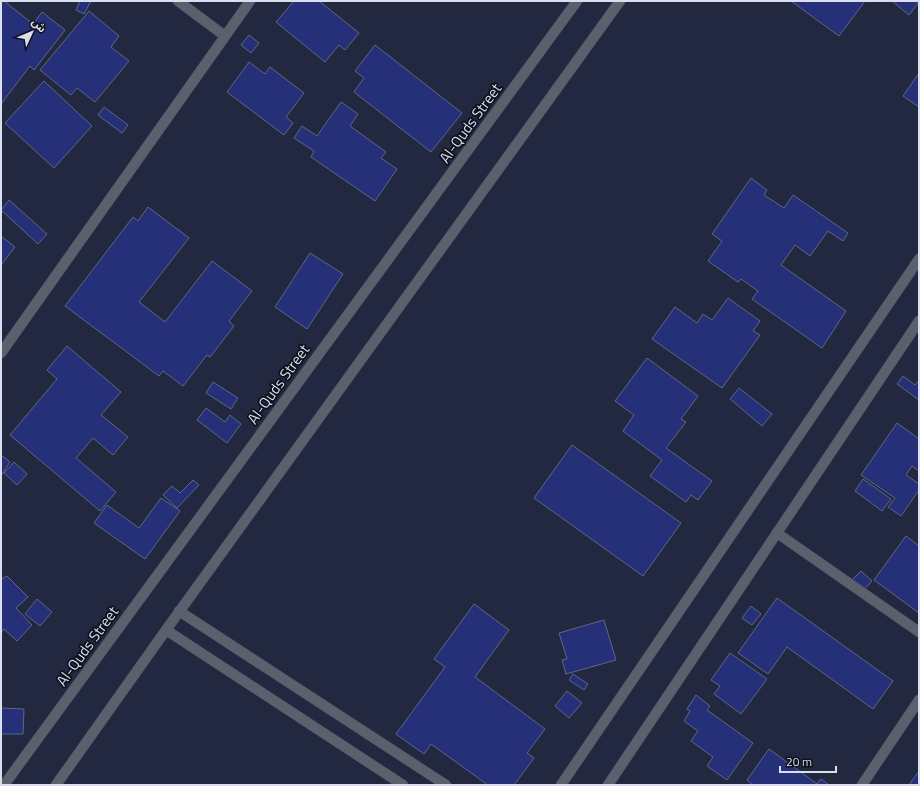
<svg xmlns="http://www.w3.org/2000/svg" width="920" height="786" viewBox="0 0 920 786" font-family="'Titillium Web','Noto Sans Arabic',sans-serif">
<rect width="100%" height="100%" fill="#222840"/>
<g fill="#263079" stroke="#5f6782">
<polygon points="1,1 4,1 33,24 42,12 65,30 34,70 30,66 1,104"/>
<polygon points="80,1 91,1 84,14 76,10"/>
<polygon points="294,1 319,1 359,33 345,50 339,45 325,62 276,22"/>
<polygon points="791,1 865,1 839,36"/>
<polygon points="892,1 919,1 919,2 909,15"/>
<polygon points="89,11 119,36 111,47 129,61 95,102 77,88 71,95 40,70"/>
<polygon points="249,35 259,43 251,53 241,45"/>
<polygon points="375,45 462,113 431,152 354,92 364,78 355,71"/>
<polygon points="249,62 265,74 270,67 304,93 286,117 293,123 284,135 227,92"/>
<polygon points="919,73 919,107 903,96"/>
<polygon points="44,81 92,126 54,168 5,123"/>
<polygon points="341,102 358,114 350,126 386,152 381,158 397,169 375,201 311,157 314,151 294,138 302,126 317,136"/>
<polygon points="104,107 128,125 122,133 98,115"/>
<polygon points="751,178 767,190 764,195 784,208 793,195 848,233 843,241 828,231 810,256 795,245 781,265 846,311 822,348 752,299 758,291 741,279 738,282 708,261 722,241 712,234"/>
<polygon points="9,200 47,234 38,244 1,210"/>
<polygon points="148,207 189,238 139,302 165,322 212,261 252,291 229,321 234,326 210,357 207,355 183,386 163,371 159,376 65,306 133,217 138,221"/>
<polygon points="1,236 15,247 1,265"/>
<polygon points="310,253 343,274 307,329 275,307"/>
<polygon points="728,298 760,321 753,331 760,335 722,388 652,339 675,307 697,323 703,314 712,320"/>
<polygon points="67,346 121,392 101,415 128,437 113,455 93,438 76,458 116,492 100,511 10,435 57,379 47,370"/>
<polygon points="647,358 698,396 681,419 686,422 666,448 712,481 698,500 691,495 686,502 650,476 662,460 623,431 634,415 615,401"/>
<polygon points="903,376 915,385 919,380 919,400 897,384"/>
<polygon points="213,382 238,398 231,409 206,393"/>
<polygon points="739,388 772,414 762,426 730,399"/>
<polygon points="206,408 225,422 230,415 241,424 227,443 197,420"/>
<polygon points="897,423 919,439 919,471 912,466 906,475 919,484 919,490 901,516 888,507 895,498 861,475"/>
<polygon points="572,445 681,523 643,576 534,498"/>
<polygon points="1,455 10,462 1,476"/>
<polygon points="14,462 27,474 17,485 4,473"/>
<polygon points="863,479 891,499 882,511 855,491"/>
<polygon points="193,480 199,485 177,508 163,495 172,486 180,493"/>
<polygon points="161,498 180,511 145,559 94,523 107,505 139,528"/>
<polygon points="906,536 919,546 919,613 874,580"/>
<polygon points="861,571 872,581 862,592 851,581"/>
<polygon points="7,576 28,597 16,608 32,625 17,641 4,629 1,633 1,579"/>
<polygon points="777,598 893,681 873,709 787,647 768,674 738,653"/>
<polygon points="37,599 52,612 40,626 25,614"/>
<polygon points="474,604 509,630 475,677 545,729 527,753 534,758 514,785 488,785 431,744 424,754 396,734 445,667 434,659"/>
<polygon points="751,606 761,614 752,625 742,618"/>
<polygon points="604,620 616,660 566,674 562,660 567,659 559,633"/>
<polygon points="730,653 767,679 741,714 714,694 720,686 711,680"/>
<polygon points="573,674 588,684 584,690 569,680"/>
<polygon points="567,691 582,703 569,718 555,706"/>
<polygon points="696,695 710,706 707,710 753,743 727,780 707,766 713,757 691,741 698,731 684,721 690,711 687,709"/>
<polygon points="1,708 24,709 23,734 1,734"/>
<polygon points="769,749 817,784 821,779 829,785 753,785 747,780"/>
<polygon points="919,771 919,785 909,785"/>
</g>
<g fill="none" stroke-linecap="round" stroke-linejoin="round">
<defs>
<g id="minor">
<polyline points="178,1 225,36"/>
<polyline points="1,353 250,1"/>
<polyline points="777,533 919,632"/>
<polyline points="179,611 446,785"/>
<polyline points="166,630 403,785"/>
<polyline points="4,785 577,1"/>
<polyline points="56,785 166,630 620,1"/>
<polyline points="561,785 919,259"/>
<polyline points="608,785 919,321"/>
<polyline points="862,785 919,700"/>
</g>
</defs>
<use href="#minor" stroke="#3f455c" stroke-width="11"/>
<use href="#minor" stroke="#5c606c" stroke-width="10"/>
</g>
<g text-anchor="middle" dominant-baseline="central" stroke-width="3.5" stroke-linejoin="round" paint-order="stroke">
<g font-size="15" fill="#dadfef" stroke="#0f121d">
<text transform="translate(470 123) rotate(-54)">Al-Quds Street</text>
<text transform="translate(278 384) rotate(-54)">Al-Quds Street</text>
<text transform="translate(87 646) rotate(-54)">Al-Quds Street</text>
</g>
</g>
<rect width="920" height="786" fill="none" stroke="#dadfef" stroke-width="4"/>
<g transform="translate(32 32) rotate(46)" stroke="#0f121d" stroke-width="3" paint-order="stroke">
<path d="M0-3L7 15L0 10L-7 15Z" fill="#dadfef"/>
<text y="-6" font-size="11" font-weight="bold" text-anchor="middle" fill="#dadfef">ش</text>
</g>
<path d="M780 766v6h56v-6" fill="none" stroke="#dadfef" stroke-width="2"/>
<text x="786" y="766" font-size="12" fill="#dadfef" stroke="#0f121d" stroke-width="3" paint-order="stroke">20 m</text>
</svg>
